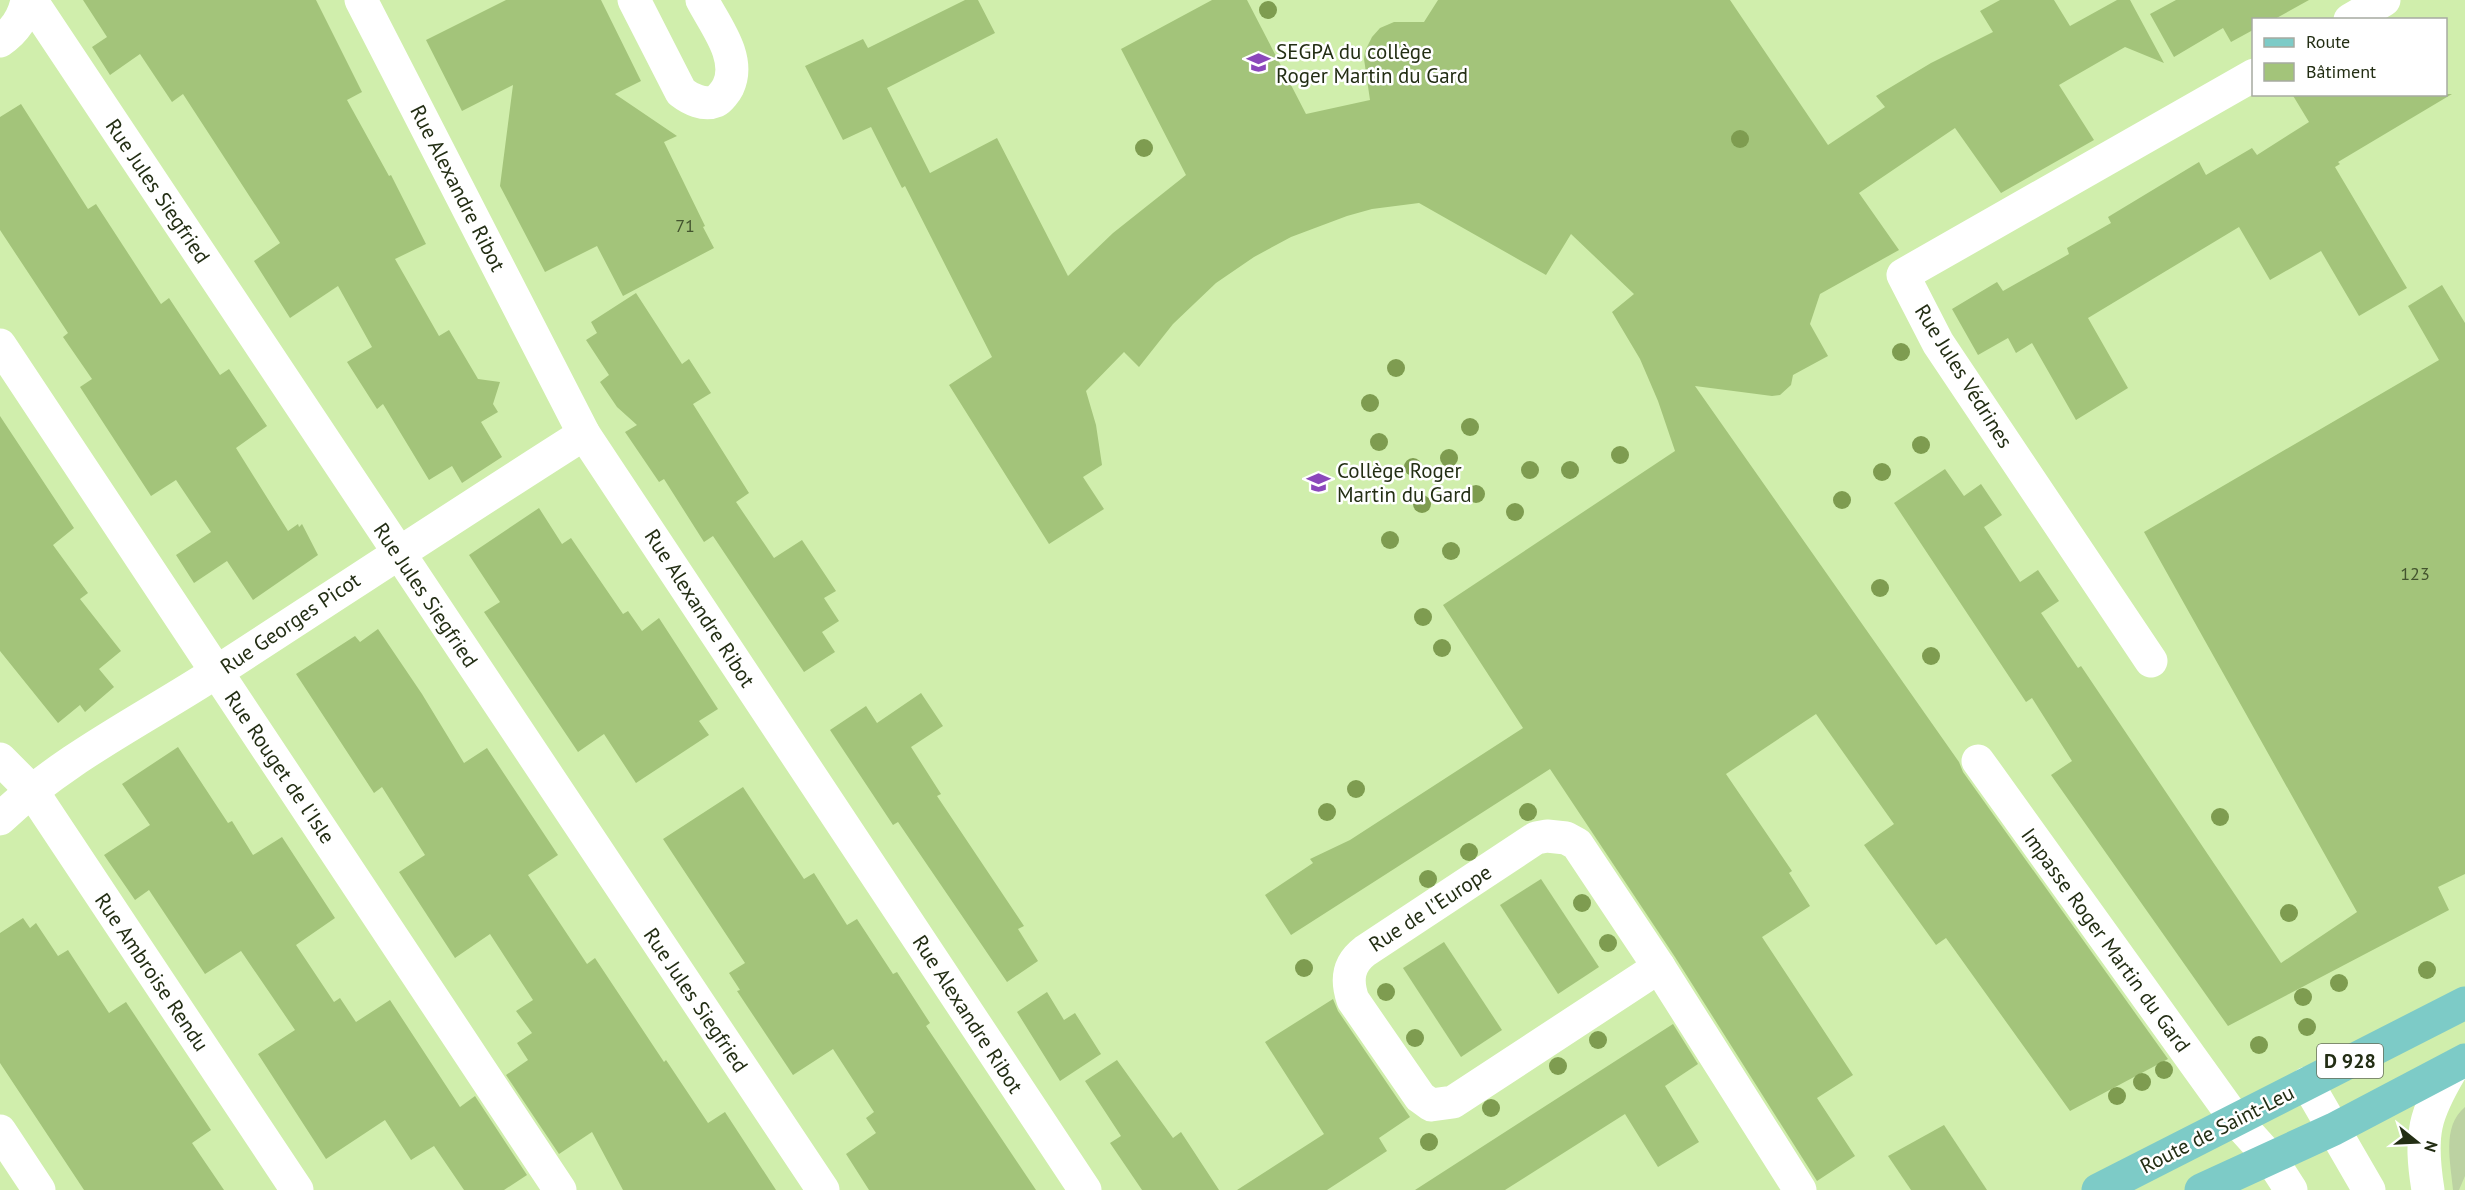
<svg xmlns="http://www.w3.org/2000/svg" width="2465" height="1190" viewBox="0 0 2465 1190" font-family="'PT Sans',sans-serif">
<rect width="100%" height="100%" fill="#d0eeac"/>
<path fill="#bcd2a2" d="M2465 1107V1176L2459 1190H2453C2451 1163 2441 1127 2465 1107Z"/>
<g fill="#a3c47a">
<polygon points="83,0 316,0 362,92 347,100 389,176 391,175 426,244 395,259 439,336 449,330 478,379 500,382 493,404 498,412 481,422 502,457 462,483 452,466 429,480 383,404 377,409 347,362 372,347 338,286 290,318 254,261 280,243 183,94 172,102 140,54 110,75 92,47 107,37"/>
<polygon points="506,0 601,0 641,81 615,94 677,136 664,142 705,226 703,227 714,248 623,296 597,246 545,272 500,186 513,85 462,111 426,40"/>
<polygon points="965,0 978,0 995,33 887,88 930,173 997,138 1068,276 1113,233 1186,175 1121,49 1212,0 1247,0 1306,114 1370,100 1364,59 1365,51 1372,37 1380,28 1394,22 1424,22 1438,0 1730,0 1828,145 1885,107 1876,96 1931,63 1993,32 1980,11 2000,0 2054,0 2070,26 2117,0 2130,0 2164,63 2125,47 2059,85 2094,140 2001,193 1955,128 1859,193 1899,250 1820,294 1810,324 1828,356 1793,375 1791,385 1780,395 1772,396 1695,386 1959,762 1963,772 2168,1059 2070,1111 1946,938 1936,945 1864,845 1894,824 1816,714 1726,774 1792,871 1789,873 1810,906 1762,937 1853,1075 1817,1098 1855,1156 1817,1181 1675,957 1550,769 1291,935 1265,895 1313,863 1310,859 1350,840 1523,728 1443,605 1675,451 1658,401 1640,359 1612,312 1634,294 1571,234 1546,275 1419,203 1372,209 1347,216 1291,237 1254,257 1216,283 1173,324 1139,367 1124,352 1086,391 1096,425 1102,465 1083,477 1104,509 1049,544 949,385 992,357 905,186 902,188 871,127 843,140 805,66 863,39 868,48"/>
<polygon points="2176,0 2309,0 2273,20 2253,20 2253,30 2231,42 2223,28 2174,57 2150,14"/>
<polygon points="2292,94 2452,94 2338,162 2340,164 2335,167 2407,288 2359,316 2321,251 2270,280 2239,227 2088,318 2128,388 2076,420 2032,343 2016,353 2008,338 1978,355 1952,309 1997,282 2003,291 2069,254 2067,248 2111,223 2108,217 2199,162 2206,175 2252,148 2257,155 2309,122"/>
<polygon points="21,104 88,209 96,204 161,304 169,298 220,375 229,369 267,426 236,448 288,531 298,524 299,527 302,524 318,555 253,600 227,561 194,583 176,555 211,532 176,480 151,496 80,387 92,379 63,337 68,333 0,230 0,117"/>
<polygon points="2442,285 2465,323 2465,874 2438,887 2449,910 2228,1026 2051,775 2072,761 2032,698 2026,702 1894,503 1945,469 1964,496 1981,484 2002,515 1984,527 2020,582 2038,570 2059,601 2041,613 2078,668 2081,666 2281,963 2357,912 2144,532 2439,360 2408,306"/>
<polygon points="636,293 682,364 689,359 711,393 693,404 749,493 736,502 774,558 802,540 836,591 824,598 839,621 822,632 835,652 804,672 713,536 704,542 664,479 659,482 625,432 637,425 617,407 600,382 609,375 586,340 597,333 591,322"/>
<polygon points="0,416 74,528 53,545 88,593 80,599 121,651 99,669 114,687 85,712 80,705 58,723 0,651"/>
<polygon points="539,508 562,544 571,538 623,614 628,611 642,631 659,618 718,709 699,721 709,735 636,783 604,734 578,752 484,612 500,602 469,555"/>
<polygon points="378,629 422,694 464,763 487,748 558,855 528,875 587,964 595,958 664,1062 666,1060 708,1123 725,1112 776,1190 623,1190 592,1132 559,1154 506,1075 528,1060 517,1043 532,1033 516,1011 533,1000 490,934 455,958 399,872 425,855 382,787 374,793 296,674 355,636 360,642"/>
<polygon points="921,693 943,726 911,747 941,794 937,796 1024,926 1018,929 1038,961 1007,982 898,822 893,825 830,730 866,706 877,723"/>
<polygon points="178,747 228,823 232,821 253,855 282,837 335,918 296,945 334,1002 340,998 356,1022 390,1000 460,1107 475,1096 527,1175 504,1190 464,1190 434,1146 411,1160 385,1120 326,1159 258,1054 295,1030 241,951 205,974 149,890 135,900 104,855 150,825 122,784"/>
<polygon points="743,787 804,879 814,873 847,925 857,919 893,974 897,972 930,1023 926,1026 1036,1190 869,1190 846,1154 876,1133 866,1118 874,1112 833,1049 793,1075 737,991 740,990 729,973 745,963 663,839"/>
<polygon points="1541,879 1599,967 1558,994 1500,905"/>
<polygon points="23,918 30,928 36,923 58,956 68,950 109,1013 126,1002 211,1130 192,1143 224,1190 84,1190 0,1063 0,933"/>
<polygon points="1444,942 1502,1030 1461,1057 1403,968"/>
<polygon points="1047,992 1064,1020 1075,1013 1101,1054 1060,1081 1017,1012"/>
<polygon points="1333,999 1338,1011 1410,1117 1379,1138 1387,1151 1327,1190 1237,1190 1324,1134 1265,1042"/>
<polygon points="1673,1024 1698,1064 1665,1086 1699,1142 1658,1167 1625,1114 1505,1190 1415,1190"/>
<polygon points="1117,1060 1173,1138 1181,1132 1219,1190 1142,1190 1110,1143 1121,1136 1085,1081"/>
<polygon points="1944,1125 1987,1190 1911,1190 1888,1156"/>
</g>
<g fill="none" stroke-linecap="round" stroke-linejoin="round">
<g stroke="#fff" stroke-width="33">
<polyline points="31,0 823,1190"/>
<polyline points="361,0 584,434 1085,1190"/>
<path d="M634 0 681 92C690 99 704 106 716 101 720 99 726 91 728 87 742 58 715 25 702 0"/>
<polyline points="2350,20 2384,0"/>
<path d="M0 41C15 31 24 17 27 0"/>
<polyline points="0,345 560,1190"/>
<polyline points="2151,661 1938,343 1903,275 2254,75"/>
<polyline points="0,759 32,791 297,1190"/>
<polyline points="1978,761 2235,1119 2271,1159 2291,1190"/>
<path d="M0 819C62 759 146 718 218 671 340 592 461 512 584 434"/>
<path d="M1547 836 1566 838 1577 844 1659 967 1453 1102 1431 1105 1420 1097 1353 1000C1346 980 1348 964 1365 951L1536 838Z"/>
<polyline points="1659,967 1800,1190"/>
<polyline points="2307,1083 2369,1190"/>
<polyline points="0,1131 39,1190"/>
<path d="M2428 1190C2419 1134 2424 1115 2453 1067"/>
</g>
<g stroke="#7dcbc7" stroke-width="33">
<polyline points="2098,1190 2465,1003"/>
<polyline points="2201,1190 2334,1129 2465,1060"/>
</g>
</g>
<g fill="#7e9c50">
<circle cx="1268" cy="10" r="9"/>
<circle cx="1740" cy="139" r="9"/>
<circle cx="1144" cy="148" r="9"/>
<circle cx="1901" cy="352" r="9"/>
<circle cx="1396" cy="368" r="9"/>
<circle cx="1370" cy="403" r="9"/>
<circle cx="1470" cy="427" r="9"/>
<circle cx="1379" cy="442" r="9"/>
<circle cx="1921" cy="445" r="9"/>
<circle cx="1620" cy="455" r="9"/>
<circle cx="1449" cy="458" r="9"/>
<circle cx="1413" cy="467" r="9"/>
<circle cx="1530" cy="470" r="9"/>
<circle cx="1570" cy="470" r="9"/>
<circle cx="1882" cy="472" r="9"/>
<circle cx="1476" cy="494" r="9"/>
<circle cx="1842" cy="500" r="9"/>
<circle cx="1422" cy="504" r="9"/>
<circle cx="1515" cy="512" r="9"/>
<circle cx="1390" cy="540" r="9"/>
<circle cx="1451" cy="551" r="9"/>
<circle cx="1880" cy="588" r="9"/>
<circle cx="1423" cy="617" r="9"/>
<circle cx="1442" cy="648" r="9"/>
<circle cx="1931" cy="656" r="9"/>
<circle cx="1356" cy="789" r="9"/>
<circle cx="1327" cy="812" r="9"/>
<circle cx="1528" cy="812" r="9"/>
<circle cx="2220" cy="817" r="9"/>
<circle cx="1469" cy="852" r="9"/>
<circle cx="1428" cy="879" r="9"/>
<circle cx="1582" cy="903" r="9"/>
<circle cx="2289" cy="913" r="9"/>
<circle cx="1608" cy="943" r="9"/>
<circle cx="1304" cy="968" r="9"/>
<circle cx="2427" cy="970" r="9"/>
<circle cx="2339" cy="983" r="9"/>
<circle cx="1386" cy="992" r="9"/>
<circle cx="2303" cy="997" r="9"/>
<circle cx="2307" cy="1027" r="9"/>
<circle cx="1415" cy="1038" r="9"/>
<circle cx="1598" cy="1040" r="9"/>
<circle cx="2259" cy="1045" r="9"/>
<circle cx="1558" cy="1066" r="9"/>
<circle cx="2164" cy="1070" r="9"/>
<circle cx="2142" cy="1082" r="9"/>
<circle cx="2117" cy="1096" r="9"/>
<circle cx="1491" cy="1108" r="9"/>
<circle cx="1429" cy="1142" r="9"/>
</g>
<defs>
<symbol id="school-bare" viewBox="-9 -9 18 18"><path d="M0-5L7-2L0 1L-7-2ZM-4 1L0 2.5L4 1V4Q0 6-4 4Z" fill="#8b47bb" stroke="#fff" stroke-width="2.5" paint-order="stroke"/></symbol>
</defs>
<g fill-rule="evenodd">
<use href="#school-bare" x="1242" y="46" width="33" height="33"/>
<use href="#school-bare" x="1302" y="466" width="33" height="33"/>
</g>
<g text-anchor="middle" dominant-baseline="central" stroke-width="5" stroke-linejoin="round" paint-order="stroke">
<g font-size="18" fill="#43542e">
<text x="685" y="225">71</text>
<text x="2415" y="573">123</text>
</g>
<rect fill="#fff" stroke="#656d5a" stroke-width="1.5" x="2317" y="1044" width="66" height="34" rx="4.5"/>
<g font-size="20" font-weight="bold" fill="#232e14">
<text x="2350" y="1061">D 928</text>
</g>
<g font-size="21" fill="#232e14" stroke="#fff" text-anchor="start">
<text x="1276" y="51">SEGPA du collège<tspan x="1276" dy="24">Roger Martin du Gard</tspan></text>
<text x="1337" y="470">Collège Roger<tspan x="1337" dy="24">Martin du Gard</tspan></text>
</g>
<g font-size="21" fill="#232e14" stroke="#fff">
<text transform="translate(458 188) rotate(63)">Rue Alexandre Ribot</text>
<text transform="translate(158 191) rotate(56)">Rue Jules Siegfried</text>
<text transform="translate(1964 376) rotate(58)">Rue Jules Védrines</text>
<text transform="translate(426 595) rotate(56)">Rue Jules Siegfried</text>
<text transform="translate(700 608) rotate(57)">Rue Alexandre Ribot</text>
<text transform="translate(290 623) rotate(-34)">Rue Georges Picot</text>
<text transform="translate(280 767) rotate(56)">Rue Rouget de l'Isle</text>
<text transform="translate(1430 908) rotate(-33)">Rue de l'Europe</text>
<text transform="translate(2106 940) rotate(54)">Impasse Roger Martin du Gard</text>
<text transform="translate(152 972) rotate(56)">Rue Ambroise Rendu</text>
<text transform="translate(696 1000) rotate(56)">Rue Jules Siegfried</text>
<text transform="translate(968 1014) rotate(57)">Rue Alexandre Ribot</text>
<text transform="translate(2217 1129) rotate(-27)">Route de Saint-Leu</text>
</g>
</g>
<rect x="2252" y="18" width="195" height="78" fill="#ffffff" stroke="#a7aba1" stroke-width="1.5"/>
<rect x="2264" y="38" width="30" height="9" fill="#7dcbc7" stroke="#a7aba1" stroke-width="1.5"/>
<text x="2306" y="48" font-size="18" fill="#232e14">Route</text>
<rect x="2264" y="63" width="30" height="18" fill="#a3c47a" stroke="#a7aba1" stroke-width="1.5"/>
<text x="2306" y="78" font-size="18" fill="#232e14">Bâtiment</text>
<g transform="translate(2417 1142) rotate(108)" stroke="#ffffff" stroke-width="4.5" paint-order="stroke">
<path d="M0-4.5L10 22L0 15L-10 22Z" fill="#232e14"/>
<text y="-9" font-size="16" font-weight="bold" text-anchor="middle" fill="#232e14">N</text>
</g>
</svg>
